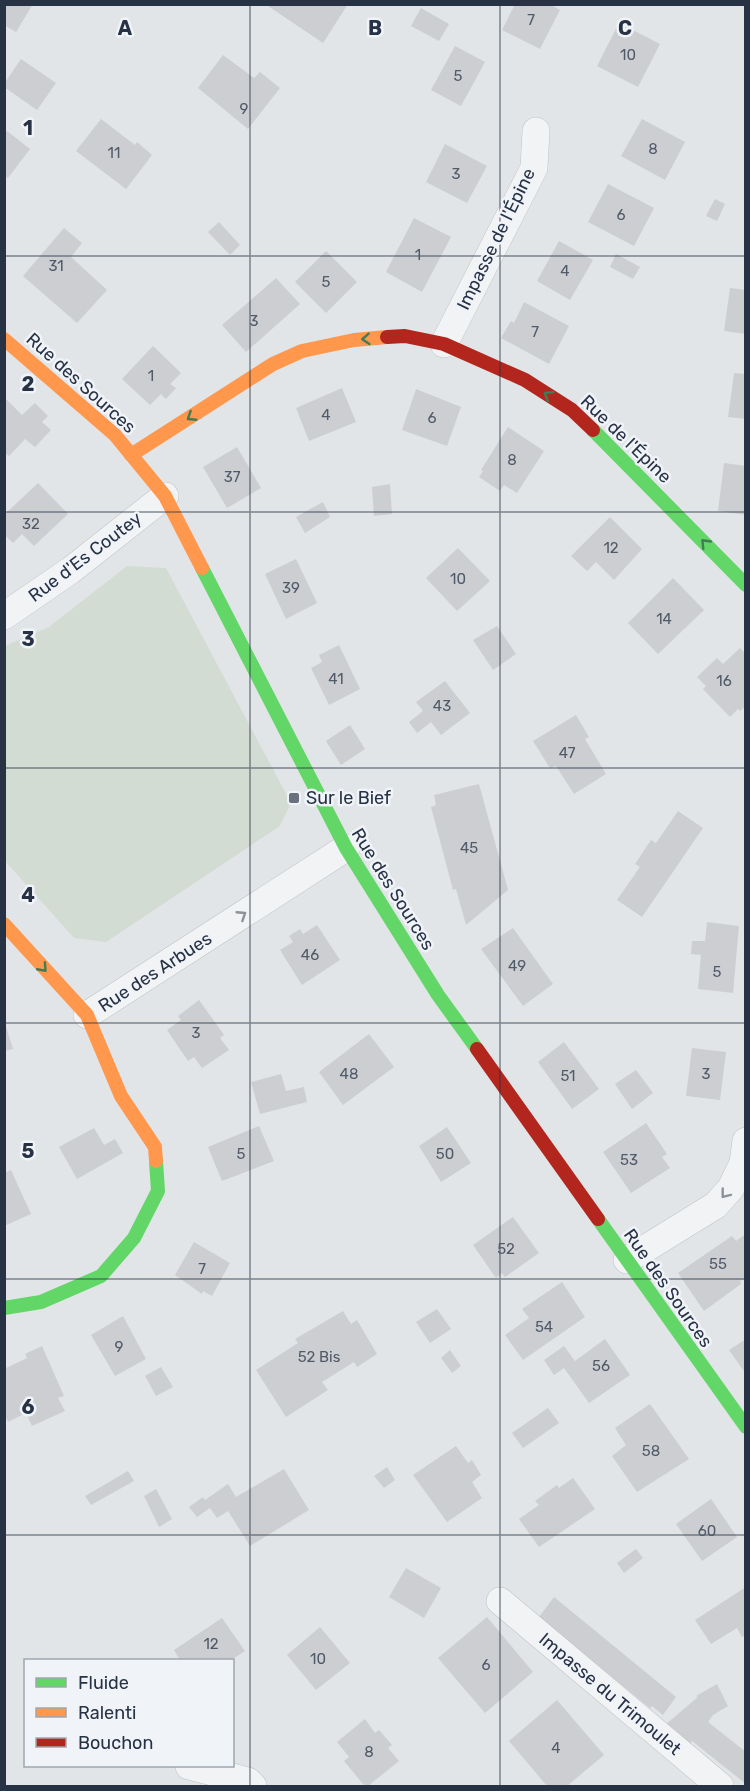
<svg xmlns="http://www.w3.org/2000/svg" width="750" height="1791" viewBox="0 0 750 1791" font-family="Rubik,sans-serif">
<rect width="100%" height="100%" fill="#e2e5e8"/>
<polygon fill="#d3dcd2" points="127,566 166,568 291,803 280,826 106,942 74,938 5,861 5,646 49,627"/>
<g fill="#ccced2">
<polygon points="4,4 33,4 16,32 4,25"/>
<polygon points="265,4 348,4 323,43"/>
<polygon points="515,4 550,4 560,10 540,49 502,30"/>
<polygon points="421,8 449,24 439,41 411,26"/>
<polygon points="619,23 660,44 638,87 597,66"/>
<polygon points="455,46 485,62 461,106 431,90"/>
<polygon points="223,55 254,78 260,72 280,88 248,129 198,88"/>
<polygon points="21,59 56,83 37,110 4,87 4,84"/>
<polygon points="101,119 135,145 137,142 152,155 126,189 76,151"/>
<polygon points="642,119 685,142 665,180 621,156"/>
<polygon points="7,131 30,149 8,178 4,175 4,135"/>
<polygon points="445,144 487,166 467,203 426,182"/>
<polygon points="608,184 654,208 634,246 588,222"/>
<polygon points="715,199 725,204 717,221 706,216"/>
<polygon points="414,218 451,237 422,292 386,272"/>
<polygon points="219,222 240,245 230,255 208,232"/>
<polygon points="64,228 82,243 71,257 107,290 77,323 23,276"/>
<polygon points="559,241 593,260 570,300 537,281"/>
<polygon points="326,251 357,282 326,313 295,282"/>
<polygon points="616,254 640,267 633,279 610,267"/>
<polygon points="276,278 300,304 246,352 222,325"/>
<polygon points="730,288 746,290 746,334 724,331"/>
<polygon points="524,302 569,326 549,364 501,338 511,321 514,323"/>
<polygon points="153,346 181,373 170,384 176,388 166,399 161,394 150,405 122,379"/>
<polygon points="734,373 746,374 746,419 728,417"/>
<polygon points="342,388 356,422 309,441 296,408"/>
<polygon points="416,389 461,407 447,446 402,430"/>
<polygon points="4,397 22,415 35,403 48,416 42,422 51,430 35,447 25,439 9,456 4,452"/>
<polygon points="508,427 544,451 517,493 504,485 500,491 479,477 483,471 481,470"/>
<polygon points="237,447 261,488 227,508 203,467"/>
<polygon points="724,463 746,466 746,515 718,511"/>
<polygon points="38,483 68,514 34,546 22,534 13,543 4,534 4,515"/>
<polygon points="390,484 392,514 374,516 372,487"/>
<polygon points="323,502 330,517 305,533 296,517"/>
<polygon points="610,517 642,549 614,580 596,562 587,571 571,556"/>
<polygon points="458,548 490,581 457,611 426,578"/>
<polygon points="296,559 317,603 286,619 265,574"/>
<polygon points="673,578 704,610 658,654 628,623"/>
<polygon points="497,626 516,654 493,670 473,640"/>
<polygon points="339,645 360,689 329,705 311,668 322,662 319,655"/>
<polygon points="740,648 746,654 746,706 740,711 738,709 730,717 703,689 706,686 697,677 717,658 723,664"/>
<polygon points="445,681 470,713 441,735 431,722 417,733 409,722 423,711 416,702"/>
<polygon points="576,715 589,737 585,739 606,774 574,794 556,766 550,768 533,741"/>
<polygon points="350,725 365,749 341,765 326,741"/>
<polygon points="479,784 508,890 466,925 456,889 453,890 431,807 436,805 434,795"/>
<polygon points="678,811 703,828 642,917 617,900 640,867 635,864 651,840 656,843"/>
<polygon points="707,922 739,926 733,993 698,989 701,955 691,954 692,941 705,941"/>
<polygon points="317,925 340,960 302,985 280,950 293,942 289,936 300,929 303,934"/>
<polygon points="513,928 553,984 523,1006 481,949"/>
<polygon points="199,1000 224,1035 220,1038 229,1050 202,1068 194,1057 188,1061 167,1030 181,1020 178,1016"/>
<polygon points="4,1020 13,1049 4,1051"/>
<polygon points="369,1034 394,1067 343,1105 319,1072"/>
<polygon points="564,1042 599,1089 572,1109 538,1062"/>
<polygon points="692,1048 726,1052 720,1100 686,1096"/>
<polygon points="636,1070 653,1093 632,1109 615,1084"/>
<polygon points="281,1074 286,1091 304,1087 307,1102 260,1114 251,1082"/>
<polygon points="646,1123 667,1154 662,1157 670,1168 631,1193 603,1152"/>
<polygon points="259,1126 274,1161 222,1181 208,1147"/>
<polygon points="447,1127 471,1163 441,1182 419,1146"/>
<polygon points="94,1128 104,1145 115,1139 123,1153 77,1179 59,1147"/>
<polygon points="11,1170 31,1214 4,1226 4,1173"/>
<polygon points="513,1217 539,1253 505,1277 502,1273 496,1278 473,1245"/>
<polygon points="746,1234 746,1278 740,1281 741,1284 704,1311 678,1273 732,1236 736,1241"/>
<polygon points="194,1242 230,1263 212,1296 203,1291 202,1294 175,1275"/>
<polygon points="562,1282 585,1317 523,1360 505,1335 529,1318 522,1309"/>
<polygon points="437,1309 451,1329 430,1343 416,1322"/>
<polygon points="343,1311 351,1324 357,1320 377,1354 357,1367 354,1362 322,1382 328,1390 286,1417 256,1370 298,1343 295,1339"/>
<polygon points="123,1316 146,1359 115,1376 91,1335"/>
<polygon points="605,1339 630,1375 589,1403 564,1368 554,1375 544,1360 564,1346 575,1361"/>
<polygon points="746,1339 746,1374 729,1350"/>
<polygon points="42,1346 64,1396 58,1398 65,1411 32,1426 26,1413 8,1422 4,1414 4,1369 27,1358 25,1354"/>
<polygon points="450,1350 461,1366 452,1373 441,1358"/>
<polygon points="161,1367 173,1387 156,1396 145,1376"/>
<polygon points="650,1404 689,1459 637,1492 612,1456 626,1445 615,1428"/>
<polygon points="548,1408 559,1423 523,1448 512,1433"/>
<polygon points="456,1446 468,1463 472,1460 481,1475 472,1482 482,1498 447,1522 413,1475"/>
<polygon points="387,1467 395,1480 384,1488 374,1476"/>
<polygon points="284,1469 309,1510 250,1546 228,1511 217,1518 210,1508 197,1517 189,1507 203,1497 205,1500 228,1484 236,1497"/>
<polygon points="128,1471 134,1481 91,1505 85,1496"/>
<polygon points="573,1478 595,1509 539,1547 519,1519 539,1505 535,1501 557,1485 559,1488"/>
<polygon points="156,1489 172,1519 159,1527 144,1496"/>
<polygon points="711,1499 737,1537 702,1561 676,1524"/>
<polygon points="636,1549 643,1558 624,1573 617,1563"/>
<polygon points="406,1568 441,1588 424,1618 389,1597"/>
<polygon points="746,1587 746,1635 742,1637 737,1628 711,1644 695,1620"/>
<polygon points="554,1597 676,1697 663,1715 652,1706 650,1708 539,1617"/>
<polygon points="487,1617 533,1672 485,1713 438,1658"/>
<polygon points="222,1618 245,1651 231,1660 180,1660 174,1650"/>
<polygon points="320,1627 350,1663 316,1690 287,1655"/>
<polygon points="717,1684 728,1706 713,1715 708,1722 746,1752 746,1784 692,1741 690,1744 665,1725 698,1697 696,1696"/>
<polygon points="557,1700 604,1755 567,1786 547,1786 509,1741"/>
<polygon points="365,1719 375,1733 379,1730 392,1745 388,1748 399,1761 368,1786 363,1784 344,1761 349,1757 337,1742"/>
</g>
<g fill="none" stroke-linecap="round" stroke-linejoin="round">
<defs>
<g id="street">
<polyline points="444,344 534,168 536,131"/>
<polyline points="4,616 71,570 165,496"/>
<polyline points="87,1015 346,848"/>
<polyline points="627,1260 716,1205 731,1188 743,1163 746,1141"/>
<polyline points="500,1601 720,1786"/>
<polyline points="189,1766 248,1781 253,1786"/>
</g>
</defs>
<use href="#street" stroke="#c0c3c6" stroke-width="28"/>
<use href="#street" stroke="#f2f3f4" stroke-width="27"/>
<g stroke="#63d668" stroke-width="14">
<polyline points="593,430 746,585"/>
<polyline points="202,568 346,848 438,995 477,1049"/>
<polyline points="598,1219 746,1427"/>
<polyline points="4,1308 41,1302 101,1276 134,1238 158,1191 156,1161"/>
</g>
<g stroke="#ff974d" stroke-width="14">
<polyline points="4,339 115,435 165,496 202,568"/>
<polyline points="131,455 273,364 302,351 354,340 387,337"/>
<polyline points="4,924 87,1015 121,1096 155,1147 156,1161"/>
</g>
<g stroke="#b3261e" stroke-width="14">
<polyline points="387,337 405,336 444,344 525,380 572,410 593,430"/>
<polyline points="477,1049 598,1219"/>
</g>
</g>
<defs><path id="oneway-chevron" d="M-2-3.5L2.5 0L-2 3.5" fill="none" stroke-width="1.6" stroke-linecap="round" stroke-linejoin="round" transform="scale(1.5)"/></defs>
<g stroke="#427c54">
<use href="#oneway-chevron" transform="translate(366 339) rotate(176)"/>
<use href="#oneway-chevron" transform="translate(548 395) rotate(-148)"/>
<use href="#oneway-chevron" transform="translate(191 417) rotate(147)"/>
<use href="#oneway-chevron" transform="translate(705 543) rotate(-134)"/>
<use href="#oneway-chevron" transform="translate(43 968) rotate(48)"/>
</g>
<g stroke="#8c929c">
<use href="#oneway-chevron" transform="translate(242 915) rotate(-33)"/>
<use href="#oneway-chevron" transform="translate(725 1194) rotate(128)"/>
</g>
<path fill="none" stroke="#273244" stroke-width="1.5" stroke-opacity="0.55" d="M250 4V1786M500 4V1786M4 256H746M4 512H746M4 768H746M4 1023H746M4 1279H746M4 1535H746"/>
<rect fill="#68717d" stroke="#f0f3f8" stroke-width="2" x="288" y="792" width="12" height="12" rx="3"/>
<g text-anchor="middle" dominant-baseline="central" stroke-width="5" stroke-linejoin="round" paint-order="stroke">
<g font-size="15" fill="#515a68">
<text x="531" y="20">7</text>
<text x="628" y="55">10</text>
<text x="458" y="76">5</text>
<text x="244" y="109">9</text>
<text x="653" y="149">8</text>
<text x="114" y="153">11</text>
<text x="456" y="174">3</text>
<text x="621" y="215">6</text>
<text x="418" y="255">1</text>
<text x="56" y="266">31</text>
<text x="565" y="271">4</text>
<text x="326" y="282">5</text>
<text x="254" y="321">3</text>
<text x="535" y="332">7</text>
<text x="151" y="376">1</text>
<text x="326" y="415">4</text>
<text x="432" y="418">6</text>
<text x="512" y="460">8</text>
<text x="232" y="477">37</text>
<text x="31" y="524">32</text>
<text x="611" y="548">12</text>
<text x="458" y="579">10</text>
<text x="291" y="588">39</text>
<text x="664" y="619">14</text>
<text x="336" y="679">41</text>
<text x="724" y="681">16</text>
<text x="442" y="706">43</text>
<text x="567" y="753">47</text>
<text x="469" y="848">45</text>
<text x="310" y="955">46</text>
<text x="517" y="966">49</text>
<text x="717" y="972">5</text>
<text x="196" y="1033">3</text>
<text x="349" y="1074">48</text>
<text x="706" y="1074">3</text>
<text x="568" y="1076">51</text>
<text x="241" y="1154">5</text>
<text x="445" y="1154">50</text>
<text x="629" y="1160">53</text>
<text x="506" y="1249">52</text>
<text x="718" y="1264">55</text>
<text x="202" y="1269">7</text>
<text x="544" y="1327">54</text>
<text x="119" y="1347">9</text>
<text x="319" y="1357">52 Bis</text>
<text x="601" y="1366">56</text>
<text x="651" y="1451">58</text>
<text x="707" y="1531">60</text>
<text x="211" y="1644">12</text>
<text x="318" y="1659">10</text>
<text x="486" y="1665">6</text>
<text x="556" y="1748">4</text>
<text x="369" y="1752">8</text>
</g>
<g font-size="18" fill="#273244" stroke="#f0f3f8">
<text transform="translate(496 239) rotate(-64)">Impasse de l'Épine</text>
<text transform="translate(81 383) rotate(42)">Rue des Sources</text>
<text transform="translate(626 439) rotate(44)">Rue de l'Épine</text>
<text transform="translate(85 557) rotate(-37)">Rue d'Es Coutey</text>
<text transform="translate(393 889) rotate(58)">Rue des Sources</text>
<text transform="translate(155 972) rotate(-33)">Rue des Arbues</text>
<text transform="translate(668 1288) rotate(55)">Rue des Sources</text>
<text transform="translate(610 1694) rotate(40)">Impasse du Trimoulet</text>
</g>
<g font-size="18" fill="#273244" stroke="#f0f3f8" text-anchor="start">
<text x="306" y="798">Sur le Bief</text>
</g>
</g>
<g font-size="20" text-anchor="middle" font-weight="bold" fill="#273244" stroke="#f0f3f8" stroke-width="5" stroke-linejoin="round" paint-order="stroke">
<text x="125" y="35">A</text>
<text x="375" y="35">B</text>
<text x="625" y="35">C</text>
<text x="28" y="135">1</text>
<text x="28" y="391">2</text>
<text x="28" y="646">3</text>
<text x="28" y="902">4</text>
<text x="28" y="1158">5</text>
<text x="28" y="1414">6</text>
</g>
<rect width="750" height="1791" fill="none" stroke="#273244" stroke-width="12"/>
<rect x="24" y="1659" width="210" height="108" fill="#f0f3f8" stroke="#a0a6b0" stroke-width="1.5"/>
<rect x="36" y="1678" width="30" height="9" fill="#63d668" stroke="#a0a6b0" stroke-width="1.5"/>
<text x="78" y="1689" font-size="18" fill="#273244">Fluide</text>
<rect x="36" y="1708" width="30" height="9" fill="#ff974d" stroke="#a0a6b0" stroke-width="1.5"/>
<text x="78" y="1719" font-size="18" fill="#273244">Ralenti</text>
<rect x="36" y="1738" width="30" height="9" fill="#b3261e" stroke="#a0a6b0" stroke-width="1.5"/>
<text x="78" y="1749" font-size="18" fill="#273244">Bouchon</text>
</svg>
